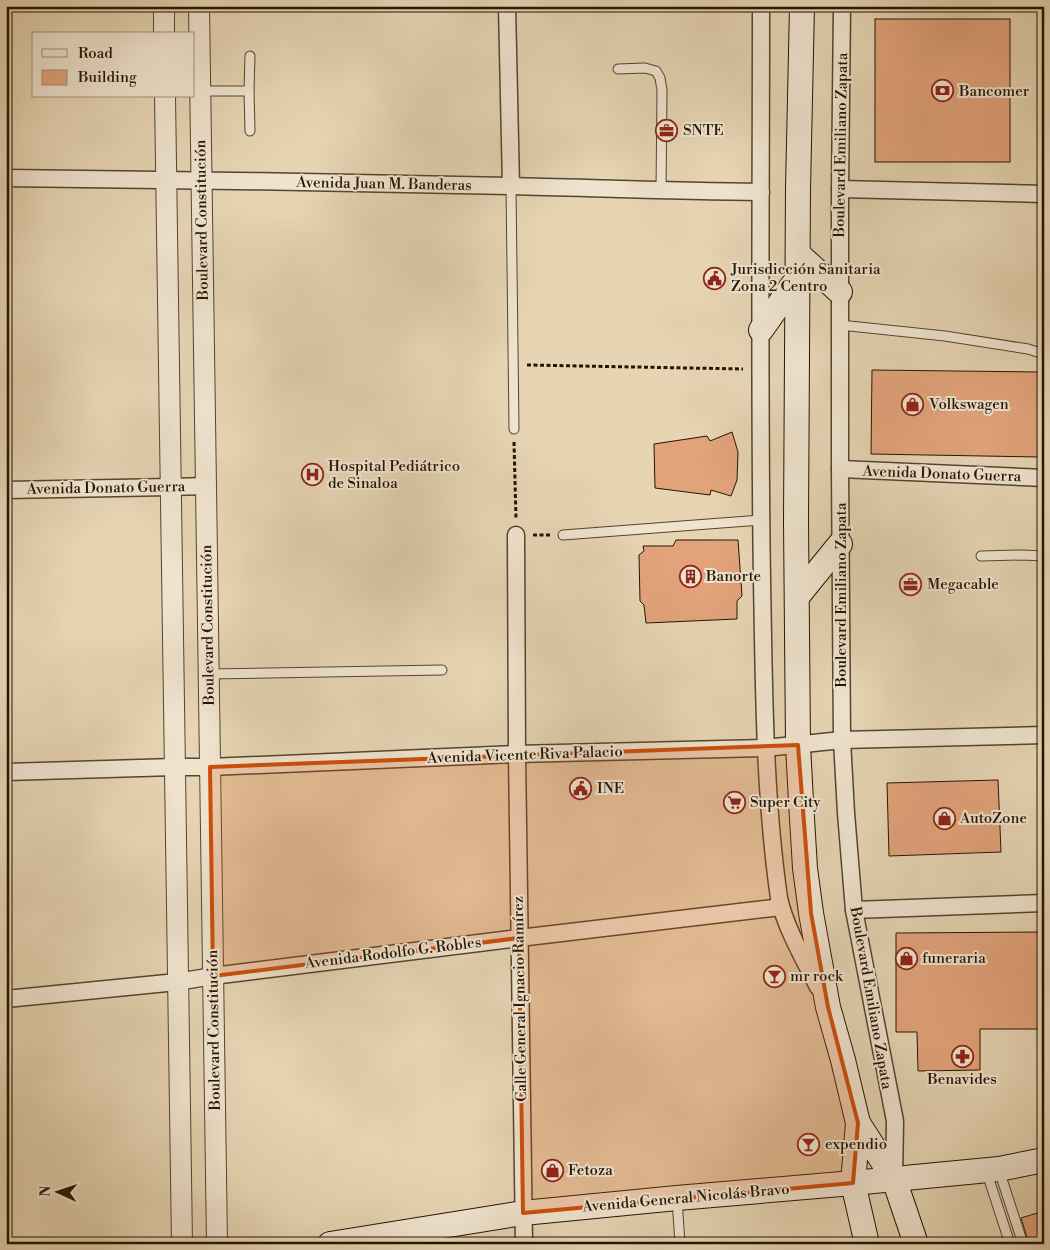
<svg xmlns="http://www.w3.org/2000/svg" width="1050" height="1250" viewBox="0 0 1050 1250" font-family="'Libre Bodoni',serif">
<rect width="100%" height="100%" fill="#e6d4b3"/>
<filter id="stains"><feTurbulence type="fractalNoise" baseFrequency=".004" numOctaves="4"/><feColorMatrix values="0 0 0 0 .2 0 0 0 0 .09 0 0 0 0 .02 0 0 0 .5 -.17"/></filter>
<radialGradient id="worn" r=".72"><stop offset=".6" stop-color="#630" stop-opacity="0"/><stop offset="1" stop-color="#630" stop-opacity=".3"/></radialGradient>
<g fill="#e2a37b" stroke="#241503">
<rect x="875" y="19" width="135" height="143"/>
<polygon points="872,370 1039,372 1039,457 871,454"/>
<polygon points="732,432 738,452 737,480 731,496 711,490 710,495 655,488 654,444 707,436 710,441"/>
<polygon points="676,540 738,540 742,596 737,601 737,619 646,623 644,605 640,601 639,555 644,551 643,546 673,546"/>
<polygon points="998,780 1001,852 889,856 887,783"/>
<polygon points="1044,932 1044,1029 980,1029 980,1070 918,1071 917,1032 896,1032 896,933"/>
<polygon points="1044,1211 1044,1244 1029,1244 1021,1218"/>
</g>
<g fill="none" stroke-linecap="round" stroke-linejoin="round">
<defs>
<g id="service">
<polyline points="618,69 645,68 656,71 660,78 662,90 661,191"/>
<polyline points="200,91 249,91 250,56"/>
<polyline points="249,91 250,131"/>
<polyline points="511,186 514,429"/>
<polyline points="840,325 945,336 1028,349 1044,354"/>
<polyline points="563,535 761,520"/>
<polyline points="981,556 1022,555 1044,556"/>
<polyline points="209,674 442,670"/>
<polyline points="986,1170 1010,1244"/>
<polyline points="999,1170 1023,1244"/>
<polyline points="677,1199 680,1244"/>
</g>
<g id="minor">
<polyline points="507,6 511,186"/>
<path d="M761 6C761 198 759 389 762 580 764 687 764 793 779 898 785 927 805 961 818 987"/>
<polyline points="842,6 840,189 840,469 842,740 846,813 854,910 895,1121 894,1179"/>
<path d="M6 178C174 180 343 182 511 186 594 188 678 191 761 192"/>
<polyline points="840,189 1044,194"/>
<polyline points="840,469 1044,478"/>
<polyline points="6,490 170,487 206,486"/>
<polyline points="516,535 517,754 524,1244"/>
<polyline points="6,772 174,767 210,767 517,754 765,748 842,740 1044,735"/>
<polyline points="854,910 1044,903"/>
<polyline points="6,999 177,982 213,976 519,938 781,907"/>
</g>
<g id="tertiary">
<polyline points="164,6 164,34"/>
<polyline points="199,6 217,1244"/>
<polyline points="165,96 182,1244"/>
</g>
<g id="secondary">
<polyline points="802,6 798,189 796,521 798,745 801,802 805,868 811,913 828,1007 843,1060 858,1123 853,1183 867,1244"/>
<polyline points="798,254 840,292"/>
<polyline points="761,330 797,279"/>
<polyline points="797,597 840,544"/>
<polyline points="858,1123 894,1179 916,1244"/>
<polyline points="330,1244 523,1213 677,1198 853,1183 999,1169 1044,1160"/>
</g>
</defs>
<use href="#service" stroke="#54452f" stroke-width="11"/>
<use href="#minor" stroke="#54452f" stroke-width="19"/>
<use href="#tertiary" stroke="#54452f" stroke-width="22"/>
<use href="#secondary" stroke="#241503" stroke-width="26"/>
<g stroke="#241503" stroke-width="3" stroke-dasharray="4 2.5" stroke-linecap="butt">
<polyline points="527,365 743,369"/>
<polyline points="514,442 516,519"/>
<polyline points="533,535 550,535"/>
</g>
<use href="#service" stroke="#efe3ce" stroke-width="9"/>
<use href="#minor" stroke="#efe3ce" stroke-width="16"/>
<use href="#tertiary" stroke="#efe3ce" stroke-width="20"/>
<use href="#secondary" stroke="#efe3ce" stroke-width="24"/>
</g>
<path fill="#cb4f0b" fill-opacity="0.2" stroke="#cb4f0b" stroke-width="4" stroke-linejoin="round" d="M798 745 811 913 828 1007 858 1123 853 1183 523 1213 519 938 213 976 210 767Z"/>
<defs>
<symbol id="bank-ring" viewBox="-11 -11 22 22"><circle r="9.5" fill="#efe3ce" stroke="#8f2418" stroke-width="1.5"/><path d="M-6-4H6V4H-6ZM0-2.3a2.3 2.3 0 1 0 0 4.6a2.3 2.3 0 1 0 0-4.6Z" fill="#8f2418"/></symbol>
<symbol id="office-ring" viewBox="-11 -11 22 22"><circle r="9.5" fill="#efe3ce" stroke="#8f2418" stroke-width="1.5"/><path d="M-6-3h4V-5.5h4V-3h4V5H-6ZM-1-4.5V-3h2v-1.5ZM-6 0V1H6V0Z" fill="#8f2418"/></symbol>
<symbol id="civic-ring" viewBox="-11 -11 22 22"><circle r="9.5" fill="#efe3ce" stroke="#8f2418" stroke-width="1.5"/><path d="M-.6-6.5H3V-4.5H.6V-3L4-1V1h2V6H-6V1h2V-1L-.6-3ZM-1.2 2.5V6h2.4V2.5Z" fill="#8f2418"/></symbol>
<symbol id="shop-ring" viewBox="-11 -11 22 22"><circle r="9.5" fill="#efe3ce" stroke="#8f2418" stroke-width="1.5"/><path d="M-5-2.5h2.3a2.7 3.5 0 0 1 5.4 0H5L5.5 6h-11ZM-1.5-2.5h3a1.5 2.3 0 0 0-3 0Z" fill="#8f2418"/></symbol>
<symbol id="hospital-ring" viewBox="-11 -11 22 22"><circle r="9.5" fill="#efe3ce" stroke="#8f2418" stroke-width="1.5"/><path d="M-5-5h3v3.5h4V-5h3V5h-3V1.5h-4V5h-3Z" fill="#8f2418"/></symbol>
<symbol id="building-ring" viewBox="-11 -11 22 22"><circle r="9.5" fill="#efe3ce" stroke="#8f2418" stroke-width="1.5"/><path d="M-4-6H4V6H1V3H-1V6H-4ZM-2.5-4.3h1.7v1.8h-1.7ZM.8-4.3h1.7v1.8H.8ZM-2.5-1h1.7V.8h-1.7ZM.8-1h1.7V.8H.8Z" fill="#8f2418"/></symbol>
<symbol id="supermarket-ring" viewBox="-11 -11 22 22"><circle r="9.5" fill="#efe3ce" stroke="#8f2418" stroke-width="1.5"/><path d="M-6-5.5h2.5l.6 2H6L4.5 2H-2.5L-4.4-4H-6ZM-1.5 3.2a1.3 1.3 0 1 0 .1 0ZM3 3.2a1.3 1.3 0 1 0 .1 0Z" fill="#8f2418"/></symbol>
<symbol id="bar-ring" viewBox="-11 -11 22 22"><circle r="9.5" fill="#efe3ce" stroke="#8f2418" stroke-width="1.5"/><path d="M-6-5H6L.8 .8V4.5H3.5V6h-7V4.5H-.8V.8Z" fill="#8f2418"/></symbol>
<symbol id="pharmacy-ring" viewBox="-11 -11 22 22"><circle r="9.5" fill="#efe3ce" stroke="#8f2418" stroke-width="1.5"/><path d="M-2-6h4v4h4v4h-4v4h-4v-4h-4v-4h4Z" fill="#8f2418"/></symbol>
</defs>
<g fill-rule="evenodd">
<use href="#bank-ring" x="930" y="78" width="25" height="25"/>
<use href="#office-ring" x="654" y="118" width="25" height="25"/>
<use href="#civic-ring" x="702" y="266" width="25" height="25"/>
<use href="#shop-ring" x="900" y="392" width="25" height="25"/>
<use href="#hospital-ring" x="300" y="462" width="25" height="25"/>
<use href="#building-ring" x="678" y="564" width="25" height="25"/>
<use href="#office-ring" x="898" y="572" width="25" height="25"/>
<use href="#civic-ring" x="568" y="776" width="25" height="25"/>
<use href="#supermarket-ring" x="722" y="790" width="25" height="25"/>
<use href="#shop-ring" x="932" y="806" width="25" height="25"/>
<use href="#shop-ring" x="894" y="946" width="25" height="25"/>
<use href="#bar-ring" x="762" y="964" width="25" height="25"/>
<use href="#pharmacy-ring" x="950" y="1044" width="25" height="25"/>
<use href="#bar-ring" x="796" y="1132" width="25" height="25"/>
<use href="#shop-ring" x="540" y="1158" width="25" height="25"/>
</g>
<g text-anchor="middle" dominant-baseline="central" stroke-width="4" stroke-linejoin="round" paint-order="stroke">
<g font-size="15" fill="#241503" stroke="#efe3ce" text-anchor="start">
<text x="959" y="91">Bancomer</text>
<text x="683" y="130">SNTE</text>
<text x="731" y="269">Jurisdicción Sanitaria<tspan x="731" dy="17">Zona 2 Centro</tspan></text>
<text x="929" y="404">Volkswagen</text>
<text x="328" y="466">Hospital Pediátrico<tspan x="328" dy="17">de Sinaloa</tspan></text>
<text x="706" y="576">Banorte</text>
<text x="927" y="584">Megacable</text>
<text x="597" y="788">INE</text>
<text x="750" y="802">Super City</text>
<text x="960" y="818">AutoZone</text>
<text x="922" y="958">funeraria</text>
<text x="790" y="976">mr rock</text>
<text x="962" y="1079" text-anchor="middle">Benavides</text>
<text x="825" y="1144">expendio</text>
<text x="568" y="1170">Fetoza</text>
</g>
<g font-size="15" fill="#241503" stroke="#efe3ce">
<text transform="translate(841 145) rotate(-89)">Boulevard Emiliano Zapata</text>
<text transform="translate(384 184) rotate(1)">Avenida Juan M. Banderas</text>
<text transform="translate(202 220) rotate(-91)">Boulevard Constitución</text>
<text transform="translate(942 474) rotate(2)">Avenida Donato Guerra</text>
<text transform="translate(106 488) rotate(-1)">Avenida Donato Guerra</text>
<text transform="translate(841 595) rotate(-90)">Boulevard Emiliano Zapata</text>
<text transform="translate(208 625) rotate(-91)">Boulevard Constitución</text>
<text transform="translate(525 755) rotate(-2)">Avenida Vicente Riva Palacio</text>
<text transform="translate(393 953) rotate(-7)">Avenida Rodolfo G. Robles</text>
<text transform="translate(871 998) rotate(80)">Boulevard Emiliano Zapata</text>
<text transform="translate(520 999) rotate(-91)">Calle General Ignacio Ramírez</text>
<text transform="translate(214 1030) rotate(-91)">Boulevard Constitución</text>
<text transform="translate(686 1198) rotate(-5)">Avenida General Nicolás Bravo</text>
</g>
</g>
<rect width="1050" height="1250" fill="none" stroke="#e6d4b3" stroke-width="25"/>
<rect x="8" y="8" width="1035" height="1235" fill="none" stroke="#241503" stroke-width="2.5"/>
<rect x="12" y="12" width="1025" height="1225" fill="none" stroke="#241503"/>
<rect x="32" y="32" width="162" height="65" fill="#efe3ce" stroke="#9e917d"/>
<rect x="42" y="49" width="25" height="8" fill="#efe3ce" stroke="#9e917d"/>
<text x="78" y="58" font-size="15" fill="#241503">Road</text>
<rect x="42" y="70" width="25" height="15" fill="#e2a37b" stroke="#9e917d"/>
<text x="78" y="82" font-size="15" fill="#241503">Building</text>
<g transform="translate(58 1192) rotate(273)" stroke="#efe3ce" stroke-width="4" paint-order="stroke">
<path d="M0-4L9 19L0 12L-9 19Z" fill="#241503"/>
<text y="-8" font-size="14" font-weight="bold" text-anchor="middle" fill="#241503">N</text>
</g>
<rect width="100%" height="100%" filter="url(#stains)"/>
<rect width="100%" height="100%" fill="url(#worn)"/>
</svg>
